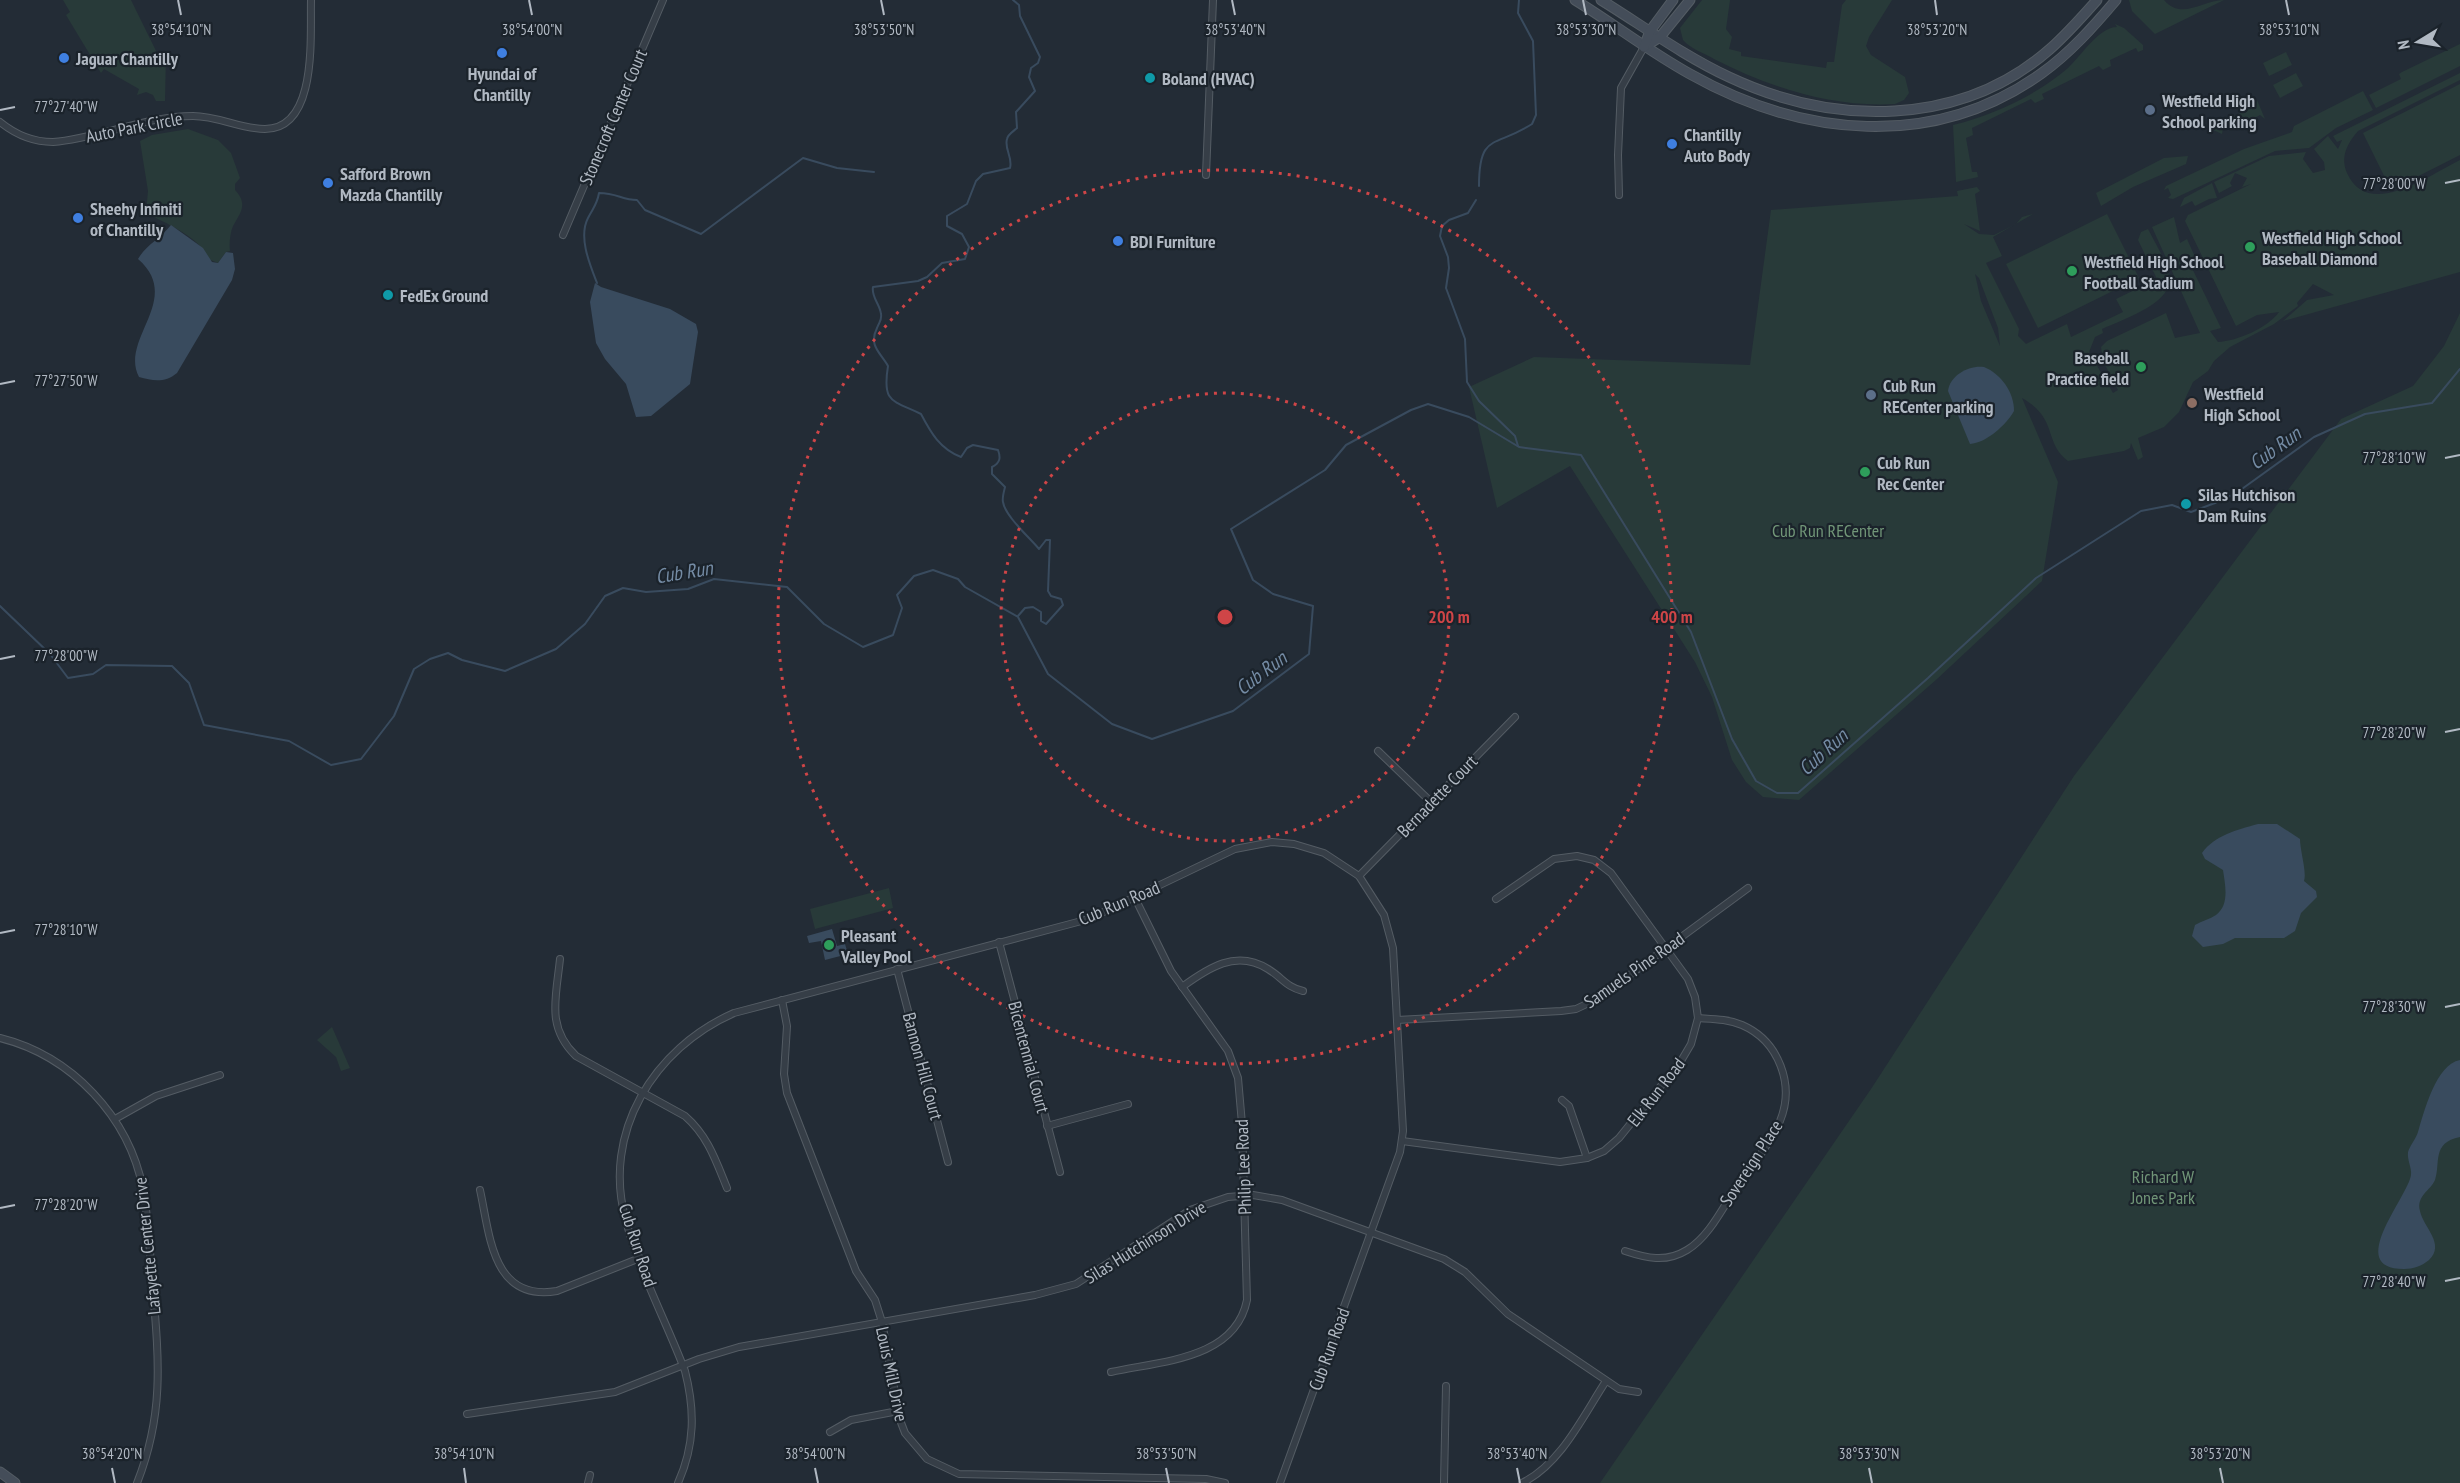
<svg xmlns="http://www.w3.org/2000/svg" width="2460" height="1483" viewBox="0 0 2460 1483" font-family="'PT Sans Narrow',sans-serif">
<rect width="100%" height="100%" fill="#232c36"/>
<g fill="#283a39" fill-rule="evenodd">
<polygon points="63,0 131,0 158,55 166,54 165,101 156,101 153,95 146,92 137,95 139,89 104,69 101,73 66,15 70,12"/>
<path d="M1702 0H1730L1726 29 1732 37 1729 49 1741 52V56L1826 68 1827 62H1834L1842 5 1846 0H1892L1869 37 1866 46 1871 55 1905 77 1909 93 1904 100 1895 104C1832 108 1769 87 1714 59 1704 53 1691 49 1683 40L1680 28Z"/>
<path d="M2129 0H2164C2182 21 2202 0 2224 0L2155 34 2132 11Z"/>
<path d="M2115 24 2124 28 2143 45V50L2138 52 2136 48 2110 60 2111 66 2103 70 2099 66 2042 94 2044 99 2035 103 2031 99 1972 128 1973 135 1966 138 1972 172H1977L1978 177 1956 182 1953 125C1993 115 2037 95 2068 68 2081 56 2099 27 2117 27Z"/>
<polygon points="2460,44 2460,66 2376,108 2369,95 2401,79 2399,74 2402,72"/>
<polygon points="2286,52 2292,65 2269,76 2263,63"/>
<polygon points="2296,73 2303,86 2280,98 2273,85"/>
<path d="M2460 73V80L2358 131C2347 144 2340 157 2347 173 2368 221 2431 174 2460 160V272L2283 321 2307 300 2334 295 2313 284 2297 303 2298 306 2274 324 2230 347 2214 361 2208 371 2193 382 2179 412 2164 427 2138 438 2143 457 2138 460 2131 443 2130 448 2124 451 2068 461C2043 442 2059 419 2022 398L2058 482 2042 581 1937 679 1799 800 1763 797 1746 782 1732 760 1712 697 1695 662 1570 466 1497 508 1469 387 1534 357 1750 365 1771 210 1958 196 1957 191 1977 187 1980 191 1975 194 1980 231 1964 224 1979 234 1994 235 2016 224 2022 217 2033 214 1993 237 2002 256 1986 263 2019 329 2018 336 2026 344 2067 324 2071 337 2123 312 2116 299 2157 279 2138 240 2141 232 2148 229C2155 243 2167 261 2169 277 2174 303 2121 320 2102 329L2103 333 2095 337 2089 352 2113 393 2118 390 2103 361 2101 347 2107 341 2166 313 2175 338 2200 333 2152 227 2174 217 2180 243 2187 239 2196 259 2190 264 2221 328 2210 331 2218 342C2237 341 2268 328 2279 312L2257 315 2236 326 2185 221 2188 215 2251 184 2242 187 2247 178 2235 173 2230 183 2232 186 2219 193 2214 182 2269 156 2306 152 2303 159 2313 173 2325 170 2324 162 2314 149 2328 136 2338 149 2342 140 2337 142 2333 136ZM1975 274 1979 278 1998 328 2000 346 1981 301Z"/>
<polygon points="2460,84 2460,155 2391,190 2363,133"/>
<polygon points="2363,91 2373,110 2336,128 2309,148 2275,151 2173,199 2168,198 2171,195 2168,188 2164,190 2166,186 2244,149 2292,132 2294,126"/>
<polygon points="2257,100 2265,119 2260,115 2240,126 2223,128 2222,134 2204,126 2211,122 2215,126 2256,105"/>
<path d="M188 129 218 140 231 153 240 178 235 184V190C248 204 241 212 233 226 230 233 229 244 230 251L226 252 218 263 208 259C201 237 165 223 146 213L148 191 140 141 152 135Z"/>
<polygon points="2188,156 2186,164 2133,187 2101,206 2096,193 2164,158"/>
<polygon points="2212,183 2217,198 2209,199 2195,206 2192,201 2180,207 2184,198"/>
<polygon points="2107,214 2139,278 2038,328 2006,264"/>
<polygon points="2460,313 2460,1483 1600,1483 1871,1089 2074,776 2341,419 2413,386 2444,346"/>
<polygon points="889,888 893,908 815,929 810,909"/>
<polygon points="332,1027 350,1068 341,1071 336,1057 317,1040"/>
</g>
<g fill="#394b5e">
<path d="M171 225 203 248 212 262 218 263 226 252 233 253 235 269 232 280 177 373C165 383 153 381 139 377 119 339 184 299 138 259 146 245 160 239 171 225Z"/>
<polygon points="595,283 601,287 670,309 696,324 698,332 690,384 651,416 636,417 626,384 605,359 596,343 590,302"/>
<path d="M1984 367C2001 374 2014 392 2014 411 2006 425 1986 443 1970 444L1948 391C1950 375 1969 365 1984 367Z"/>
<path d="M2258 824H2277L2300 839C2300 851 2307 872 2304 881L2316 891 2317 897 2301 913 2295 931 2284 938H2235L2223 944 2203 947 2192 936 2195 925C2202 921 2210 919 2216 915 2230 905 2225 884 2223 870L2205 859 2202 853C2215 835 2237 830 2258 824Z"/>
<polygon points="832,929 837,946 845,944 848,954 825,960 821,941 809,943 807,936"/>
<path d="M2460 1060V1137C2431 1143 2441 1163 2435 1180 2430 1191 2416 1196 2420 1211 2423 1227 2446 1244 2429 1260 2422 1266 2413 1269 2404 1269 2344 1269 2408 1197 2411 1175 2412 1168 2407 1160 2408 1152 2410 1145 2416 1139 2418 1132 2424 1112 2436 1064 2460 1060Z"/>
</g>
<g fill="none" stroke-linecap="round" stroke-linejoin="round">
<g stroke="#394b5e" stroke-width="2">
<path d="M1013 0 1019 5 1020 16 1040 57 1038 63 1031 68 1029 77 1035 91 1016 112 1017 128C1014 131 1008 134 1007 139 1004 149 1013 157 1010 168L983 174 976 181 967 204 947 216V226L962 234 969 247 965 259 942 263 927 277 918 281 873 287C871 297 880 304 881 314 882 321 879 322 877 328 868 346 881 353 888 366 882 403 892 400 921 414 931 433 940 449 961 457L967 448 973 445 998 450C1001 458 1000 463 992 467V474L1005 487C1004 491 1002 498 1003 502 1005 516 1030 538 1039 549L1046 540H1050L1048 591 1051 596 1061 599 1063 605 1046 624 1041 621V612L1033 607 1025 608 1018 616"/>
<path d="M1479 186C1479 132 1495 148 1532 124L1536 115 1533 41 1518 13 1519 0"/>
<polyline points="1476,200 1468,213 1449,220 1442,226 1440,236 1448,257 1449,268 1446,288 1465,339 1467,382 1479,401 1515,436 1518,446"/>
<path d="M597 283C590 265 578 237 588 218 593 208 597 205 599 193 617 193 622 200 637 200L645 210 701 234 803 158 837 168 874 172"/>
<polyline points="0,606 50,654 68,678 93,674 106,665 172,666 189,683 204,725 289,741 331,765 361,759 394,716 414,669 430,659 448,653 462,660 505,671 556,649 585,624 605,596 623,588 646,592 688,589 714,579 787,587 824,624 863,647 893,635 902,608 897,595 914,576 933,570 958,579 965,587 1018,617 1048,674 1112,724 1152,739 1233,711 1309,654 1313,606 1273,594 1253,580 1231,529 1325,470 1346,445 1411,410 1428,404 1469,417 1519,447 1581,455 1691,632 1732,739 1756,781 1777,793 1798,793 1928,678 2036,578 2141,511 2172,505 2191,512 2215,503 2235,494 2314,437 2365,414 2432,403 2460,369"/>
</g>
<defs>
<g id="street">
<path d="M0 122C16 135 33 142 53 142 100 138 146 116 193 116 218 116 241 129 265 129 318 129 310 36 311 0"/>
<polyline points="1206,175 1213,0"/>
<polyline points="1619,195 1618,155 1621,88 1644,47"/>
<polyline points="563,235 663,0"/>
<polyline points="1378,751 1431,802"/>
<polyline points="1359,876 1515,717"/>
<polyline points="999,942 1060,1172"/>
<path d="M560 959C556 998 546 1027 576 1056L685 1116C708 1136 716 1161 727 1188"/>
<polyline points="897,969 948,1162"/>
<path d="M1182 987C1208 968 1236 949 1268 969 1283 978 1286 987 1303 991"/>
<polyline points="782,1000 787,1026 784,1074 787,1093 856,1271 875,1300 882,1322 900,1420 905,1433 927,1459 959,1474 1206,1479 1225,1483"/>
<polyline points="1397,1020 1561,1011 1576,1009 1597,999 1748,888"/>
<path d="M0 1038C72 1056 129 1117 143 1189 149 1222 150 1257 153 1290 159 1361 164 1415 137 1483"/>
<polyline points="1562,1100 1569,1106 1587,1158"/>
<polyline points="115,1119 156,1096 220,1075"/>
<polyline points="1047,1126 1128,1104"/>
<polyline points="1402,1141 1560,1162 1587,1158 1604,1151 1619,1138 1681,1061 1691,1044 1698,1018 1695,997 1688,979 1611,873 1594,860 1577,856 1554,859 1496,899"/>
<path d="M480 1190C490 1235 492 1302 557 1291L640 1258"/>
<path d="M1625 1251C1646 1258 1666 1263 1687 1250 1709 1237 1723 1207 1737 1186 1752 1166 1770 1144 1780 1121 1795 1085 1779 1041 1742 1025 1728 1019 1713 1019 1698 1018"/>
<path d="M1111 1372C1160 1361 1235 1360 1247 1300L1242 1124 1238 1078 1228 1051 1171 971 1135 898"/>
<polyline points="467,1414 615,1392 699,1359 739,1347 1035,1295 1076,1284 1190,1210 1228,1197 1253,1195 1282,1200 1444,1259 1465,1272 1508,1314 1619,1389 1638,1392"/>
<polyline points="830,1432 851,1420 898,1411"/>
<polyline points="588,1483 590,1475"/>
<path d="M678 1483C695 1445 695 1410 685 1371 666 1321 640 1273 626 1221 601 1133 654 1048 734 1013L1089 919 1235 849 1272 842 1294 844 1324 853 1359 876 1384 915 1393 948 1403 1131 1400 1152 1280 1483"/>
<polyline points="1444,1483 1446,1386"/>
<path d="M1522 1483C1561 1464 1583 1416 1606 1381"/>
</g>
<g id="secondary">
<path d="M1575 0C1614 24 1650 52 1690 74 1802 137 1933 151 2042 73 2070 53 2094 26 2116 0"/>
<path d="M1601 0C1643 26 1684 56 1729 77 1833 126 1960 128 2050 49 2067 34 2082 17 2097 0"/>
<polyline points="1644,47 1660,37 1690,0"/>
<polyline points="1644,47 1650,31 1673,0"/>
<polyline points="0,1472 15,1483"/>
</g>
</defs>
<use href="#street" stroke="#545c64" stroke-width="8"/>
<use href="#secondary" stroke="#545c64" stroke-width="11"/>
<use href="#street" stroke="#363e47" stroke-width="6"/>
<use href="#secondary" stroke="#444d59" stroke-width="9"/>
</g>
<path fill="none" stroke="#b1b9c3" stroke-width="2" d="M178 0 181 15M529 0 532 15M881 0 884 15M1232 0 1235 15M1583 0 1586 15M1935 0 1937 15M2286 0 2289 15M0 110 15 107M2445 183 2460 180M0 384 15 381M2445 458 2460 455M0 659 15 656M2445 732 2460 729M0 933 15 930M2445 1007 2460 1004M0 1208 15 1205M2445 1281 2460 1278M112 1468 115 1483M464 1468 466 1483M815 1468 818 1483M1166 1468 1169 1483M1517 1468 1520 1483M1869 1468 1872 1483M2220 1468 2223 1483"/>
<g fill="none" stroke="#cf4547" stroke-width="3" stroke-dasharray="3 6">
<circle cx="1225" cy="617" r="224"/>
<circle cx="1225" cy="617" r="447"/>
</g>
<g fill="#3f7fe0" stroke="#1b232b" stroke-width="2">
<circle cx="502" cy="53" r="6"/>
<circle cx="64" cy="58" r="6"/>
<circle cx="1672" cy="144" r="6"/>
<circle cx="328" cy="183" r="6"/>
<circle cx="78" cy="218" r="6"/>
<circle cx="1118" cy="241" r="6"/>
</g>
<g fill="#0f9aa8" stroke="#1b232b" stroke-width="2">
<circle cx="1150" cy="78" r="6"/>
<circle cx="388" cy="295" r="6"/>
<circle cx="2186" cy="504" r="6"/>
</g>
<g fill="#5c6f8a" stroke="#1b232b" stroke-width="2">
<circle cx="2150" cy="110" r="6"/>
<circle cx="1871" cy="395" r="6"/>
</g>
<g fill="#2e9e5b" stroke="#1b232b" stroke-width="2">
<circle cx="2250" cy="247" r="6"/>
<circle cx="2072" cy="271" r="6"/>
<circle cx="2141" cy="367" r="6"/>
<circle cx="1865" cy="472" r="6"/>
<circle cx="829" cy="945" r="6"/>
</g>
<circle fill="#8d6e63" stroke="#1b232b" stroke-width="2" cx="2192" cy="403" r="6"/>
<g text-anchor="middle" dominant-baseline="central" stroke-width="4.5" stroke-linejoin="round" paint-order="stroke">
<g font-size="18" font-weight="bold" fill="#b1b9c3" stroke="#1b232b" text-anchor="start">
<text x="76" y="58">Jaguar Chantilly</text>
<text x="502" y="73" text-anchor="middle">Hyundai of<tspan x="502" dy="21">Chantilly</tspan></text>
<text x="1162" y="78">Boland (HVAC)</text>
<text x="2162" y="100">Westfield High<tspan x="2162" dy="21">School parking</tspan></text>
<text x="1684" y="134">Chantilly<tspan x="1684" dy="21">Auto Body</tspan></text>
<text x="340" y="173">Safford Brown<tspan x="340" dy="21">Mazda Chantilly</tspan></text>
<text x="90" y="208">Sheehy Infiniti<tspan x="90" dy="21">of Chantilly</tspan></text>
<text x="2262" y="237">Westfield High School<tspan x="2262" dy="21">Baseball Diamond</tspan></text>
<text x="1130" y="241">BDI Furniture</text>
<text x="2084" y="261">Westfield High School<tspan x="2084" dy="21">Football Stadium</tspan></text>
<text x="400" y="295">FedEx Ground</text>
<text x="2129" y="357" text-anchor="end">Baseball<tspan x="2129" dy="21">Practice field</tspan></text>
<text x="1883" y="385">Cub Run<tspan x="1883" dy="21">RECenter parking</tspan></text>
<text x="2204" y="393">Westfield<tspan x="2204" dy="21">High School</tspan></text>
<text x="1877" y="462">Cub Run<tspan x="1877" dy="21">Rec Center</tspan></text>
<text x="2198" y="494">Silas Hutchison<tspan x="2198" dy="21">Dam Ruins</tspan></text>
<text x="841" y="935">Pleasant<tspan x="841" dy="21">Valley Pool</tspan></text>
</g>
<g font-size="18" fill="#b1b9c3" stroke="#1b232b">
<text transform="translate(613 117) rotate(-67)">Stonecroft Center Court</text>
<text transform="translate(134 127) rotate(-11)">Auto Park Circle</text>
<text transform="translate(1437 796) rotate(-46)">Bernadette Court</text>
<text transform="translate(1119 903) rotate(-23)">Cub Run Road</text>
<text transform="translate(1634 970) rotate(-35)">Samuels Pine Road</text>
<text transform="translate(1029 1057) rotate(75)">Bicentennial Court</text>
<text transform="translate(923 1066) rotate(75)">Bannon Hill Court</text>
<text transform="translate(1656 1092) rotate(-52)">Elk Run Road</text>
<text transform="translate(1751 1163) rotate(-57)">Sovereign Place</text>
<text transform="translate(1243 1167) rotate(-92)">Philip Lee Road</text>
<text transform="translate(1145 1242) rotate(-32)">Silas Hutchinson Drive</text>
<text transform="translate(638 1245) rotate(72)">Cub Run Road</text>
<text transform="translate(147 1246) rotate(-96)">Lafayette Center Drive</text>
<text transform="translate(1329 1349) rotate(-70)">Cub Run Road</text>
<text transform="translate(892 1374) rotate(78)">Louis Mill Drive</text>
</g>
<g font-size="18" fill="#719678" stroke="#1b232b">
<text x="1828" y="530">Cub Run RECenter</text>
<text x="2163" y="1176">Richard W<tspan x="2163" dy="21">Jones Park</tspan></text>
</g>
<g font-size="20" font-style="italic" fill="#748ba4" stroke="#1b232b">
<text transform="translate(2275 448) rotate(-36)">Cub Run</text>
<text transform="translate(684 572) rotate(-9)">Cub Run</text>
<text transform="translate(1261 673) rotate(-37)">Cub Run</text>
<text transform="translate(1823 752) rotate(-42)">Cub Run</text>
</g>
</g>
<g font-size="15" text-anchor="middle" fill="#b1b9c3" stroke="#1b232b" stroke-width="4.5" stroke-linejoin="round" paint-order="stroke">
<text x="181" y="35">38°54'10"N</text>
<text x="532" y="35">38°54'00"N</text>
<text x="884" y="35">38°53'50"N</text>
<text x="1235" y="35">38°53'40"N</text>
<text x="1586" y="35">38°53'30"N</text>
<text x="1937" y="35">38°53'20"N</text>
<text x="2289" y="35">38°53'10"N</text>
<text x="66" y="112">77°27'40"W</text>
<text x="2394" y="189">77°28'00"W</text>
<text x="66" y="386">77°27'50"W</text>
<text x="2394" y="463">77°28'10"W</text>
<text x="66" y="661">77°28'00"W</text>
<text x="2394" y="738">77°28'20"W</text>
<text x="66" y="935">77°28'10"W</text>
<text x="2394" y="1012">77°28'30"W</text>
<text x="66" y="1210">77°28'20"W</text>
<text x="2394" y="1287">77°28'40"W</text>
<text x="112" y="1459">38°54'20"N</text>
<text x="464" y="1459">38°54'10"N</text>
<text x="815" y="1459">38°54'00"N</text>
<text x="1166" y="1459">38°53'50"N</text>
<text x="1517" y="1459">38°53'40"N</text>
<text x="1869" y="1459">38°53'30"N</text>
<text x="2220" y="1459">38°53'20"N</text>
</g>
<circle cx="1225" cy="617" r="9" fill="#cf4547" stroke="#1b232b" stroke-width="3"/>
<g font-size="18" text-anchor="middle" font-weight="bold" fill="#cf4547" stroke="#1b232b" stroke-width="4.5" stroke-linejoin="round" paint-order="stroke">
<text x="1449" y="623">200 m</text>
<text x="1672" y="623">400 m</text>
</g>
<g transform="translate(2418 42) rotate(259)" stroke="#1b232b" stroke-width="4.5" paint-order="stroke">
<path d="M0-4.5L10 22L0 15L-10 22Z" fill="#b1b9c3"/>
<text y="-9" font-size="16" font-weight="bold" text-anchor="middle" fill="#b1b9c3">N</text>
</g>
</svg>
